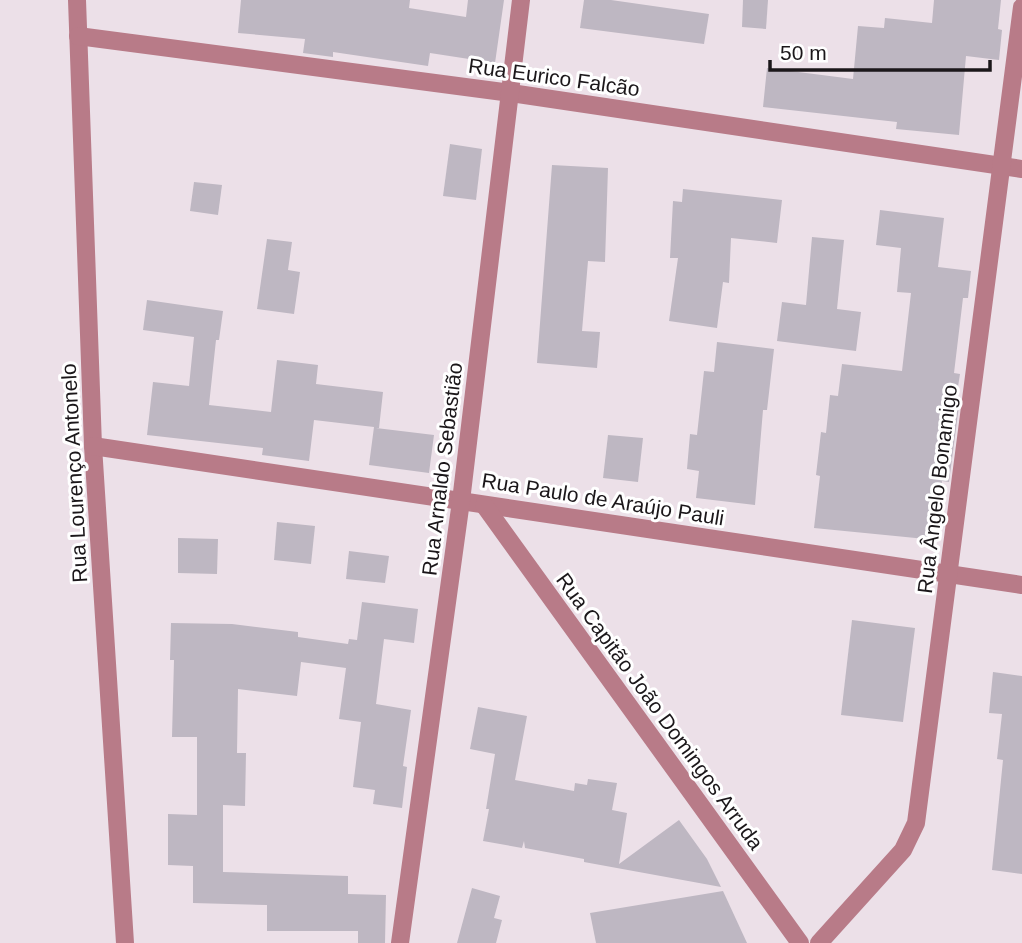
<svg xmlns="http://www.w3.org/2000/svg" width="1022" height="943" viewBox="0 0 1022 943" font-family="Arial,sans-serif">
<rect width="100%" height="100%" fill="#ece0e8"/>
<g fill="#beb7c2">
<polygon points="241,0 410,0 409,8 466,17 468,0 504,0 495,63 430,53 428,66 333,52 333,57 303,53 305,39 238,33"/>
<polygon points="584,0 611,0 709,14 704,44 580,28"/>
<polygon points="743,0 768,0 766,29 742,27"/>
<polygon points="934,0 1001,0 998,29 1002,30 999,60 966,56 959,135 896,129 897,122 763,107 767,68 853,79 858,26 884,28 885,18 932,23"/>
<polygon points="450,144 482,149 476,200 443,196"/>
<polygon points="552,165 608,168 605,262 588,261 582,331 600,332 597,368 537,363"/>
<polygon points="194,182 222,185 218,215 190,211"/>
<polygon points="683,189 782,200 777,243 731,238 729,283 723,282 717,328 669,321 678,258 670,258 673,201 682,202"/>
<polygon points="880,210 944,218 938,267 971,271 968,298 963,298 954,373 960,374 955,406 959,406 949,482 942,481 936,540 814,528 820,476 816,475 821,432 826,433 830,395 838,396 842,364 902,371 911,293 897,292 901,248 876,245"/>
<polygon points="812,237 844,240 837,309 861,312 856,351 777,341 782,302 806,305"/>
<polygon points="267,239 292,242 288,270 300,272 294,314 257,309"/>
<polygon points="147,300 223,311 219,340 216,340 209,405 271,412 277,360 318,365 316,384 383,392 379,428 376,428 434,435 429,473 369,465 374,427 314,420 309,461 262,455 263,448 147,435 153,382 189,386 194,337 143,330"/>
<polygon points="717,342 774,349 767,410 763,410 755,505 696,498 699,471 687,469 690,434 697,435 704,371 714,372"/>
<polygon points="608,435 643,438 638,482 603,478"/>
<polygon points="277,522 315,526 311,564 274,560"/>
<polygon points="178,538 218,539 217,574 178,573"/>
<polygon points="349,551 389,556 385,583 346,579"/>
<polygon points="362,602 418,609 414,643 384,639 376,704 411,710 403,766 407,767 402,808 373,804 375,790 353,787 361,722 339,719 346,668 301,662 297,696 238,689 237,753 246,753 245,806 223,805 223,872 348,876 348,894 386,895 385,943 358,943 358,931 267,931 267,905 193,903 193,866 168,865 168,814 197,815 197,737 172,737 174,660 170,660 171,623 232,624 298,632 298,637 348,644 349,639 357,640"/>
<polygon points="852,620 915,628 903,722 841,715"/>
<polygon points="993,672 1022,676 1022,874 992,870 1003,760 997,759 1002,714 989,713"/>
<polygon points="478,707 527,716 515,780 574,791 575,783 587,785 588,779 617,783 612,810 627,813 619,864 679,820 707,859 721,887 584,862 584,859 525,848 524,841 522,848 483,841 489,809 486,809 495,754 470,749"/>
<polygon points="472,888 500,896 494,918 502,920 496,943 457,943"/>
<polygon points="723,891 747,943 596,943 590,913"/>
</g>
<g fill="none" stroke-linecap="round" stroke-linejoin="round">
<g stroke="#b87b88" stroke-width="18">
<polyline points="77,0 93,446 125,943"/>
<polyline points="78,36 511,93 1022,169"/>
<polyline points="93,446 1022,585"/>
<polyline points="484,505 800,943"/>
<polyline points="400,943 461,501 521,0"/>
<polyline points="819,943 903,850 916,823 1022,7"/>
</g>
</g>
<g text-anchor="middle" dominant-baseline="central" stroke-width="6" stroke-linejoin="round" paint-order="stroke">
<g font-size="21" fill="#1b171a" stroke="#fff">
<text transform="translate(554 77) rotate(8)">Rua Eurico Falcão</text>
<text transform="translate(442 469) rotate(-83)">Rua Arnaldo Sebastião</text>
<text transform="translate(74 473) rotate(-93)">Rua Lourenço Antonelo</text>
<text transform="translate(937 489) rotate(-83)">Rua Ângelo Bonamigo</text>
<text transform="translate(603 499) rotate(9)">Rua Paulo de Araújo Pauli</text>
<text transform="translate(660 711) rotate(54)">Rua Capitão João Domingos Arruda</text>
</g>
</g>
<path d="M770 60v10h220v-10" fill="none" stroke="#1b171a" stroke-width="3.5"/>
<text x="780" y="60" font-size="21" fill="#1b171a" stroke="#ffffff" stroke-width="5" paint-order="stroke">50 m</text>
</svg>
